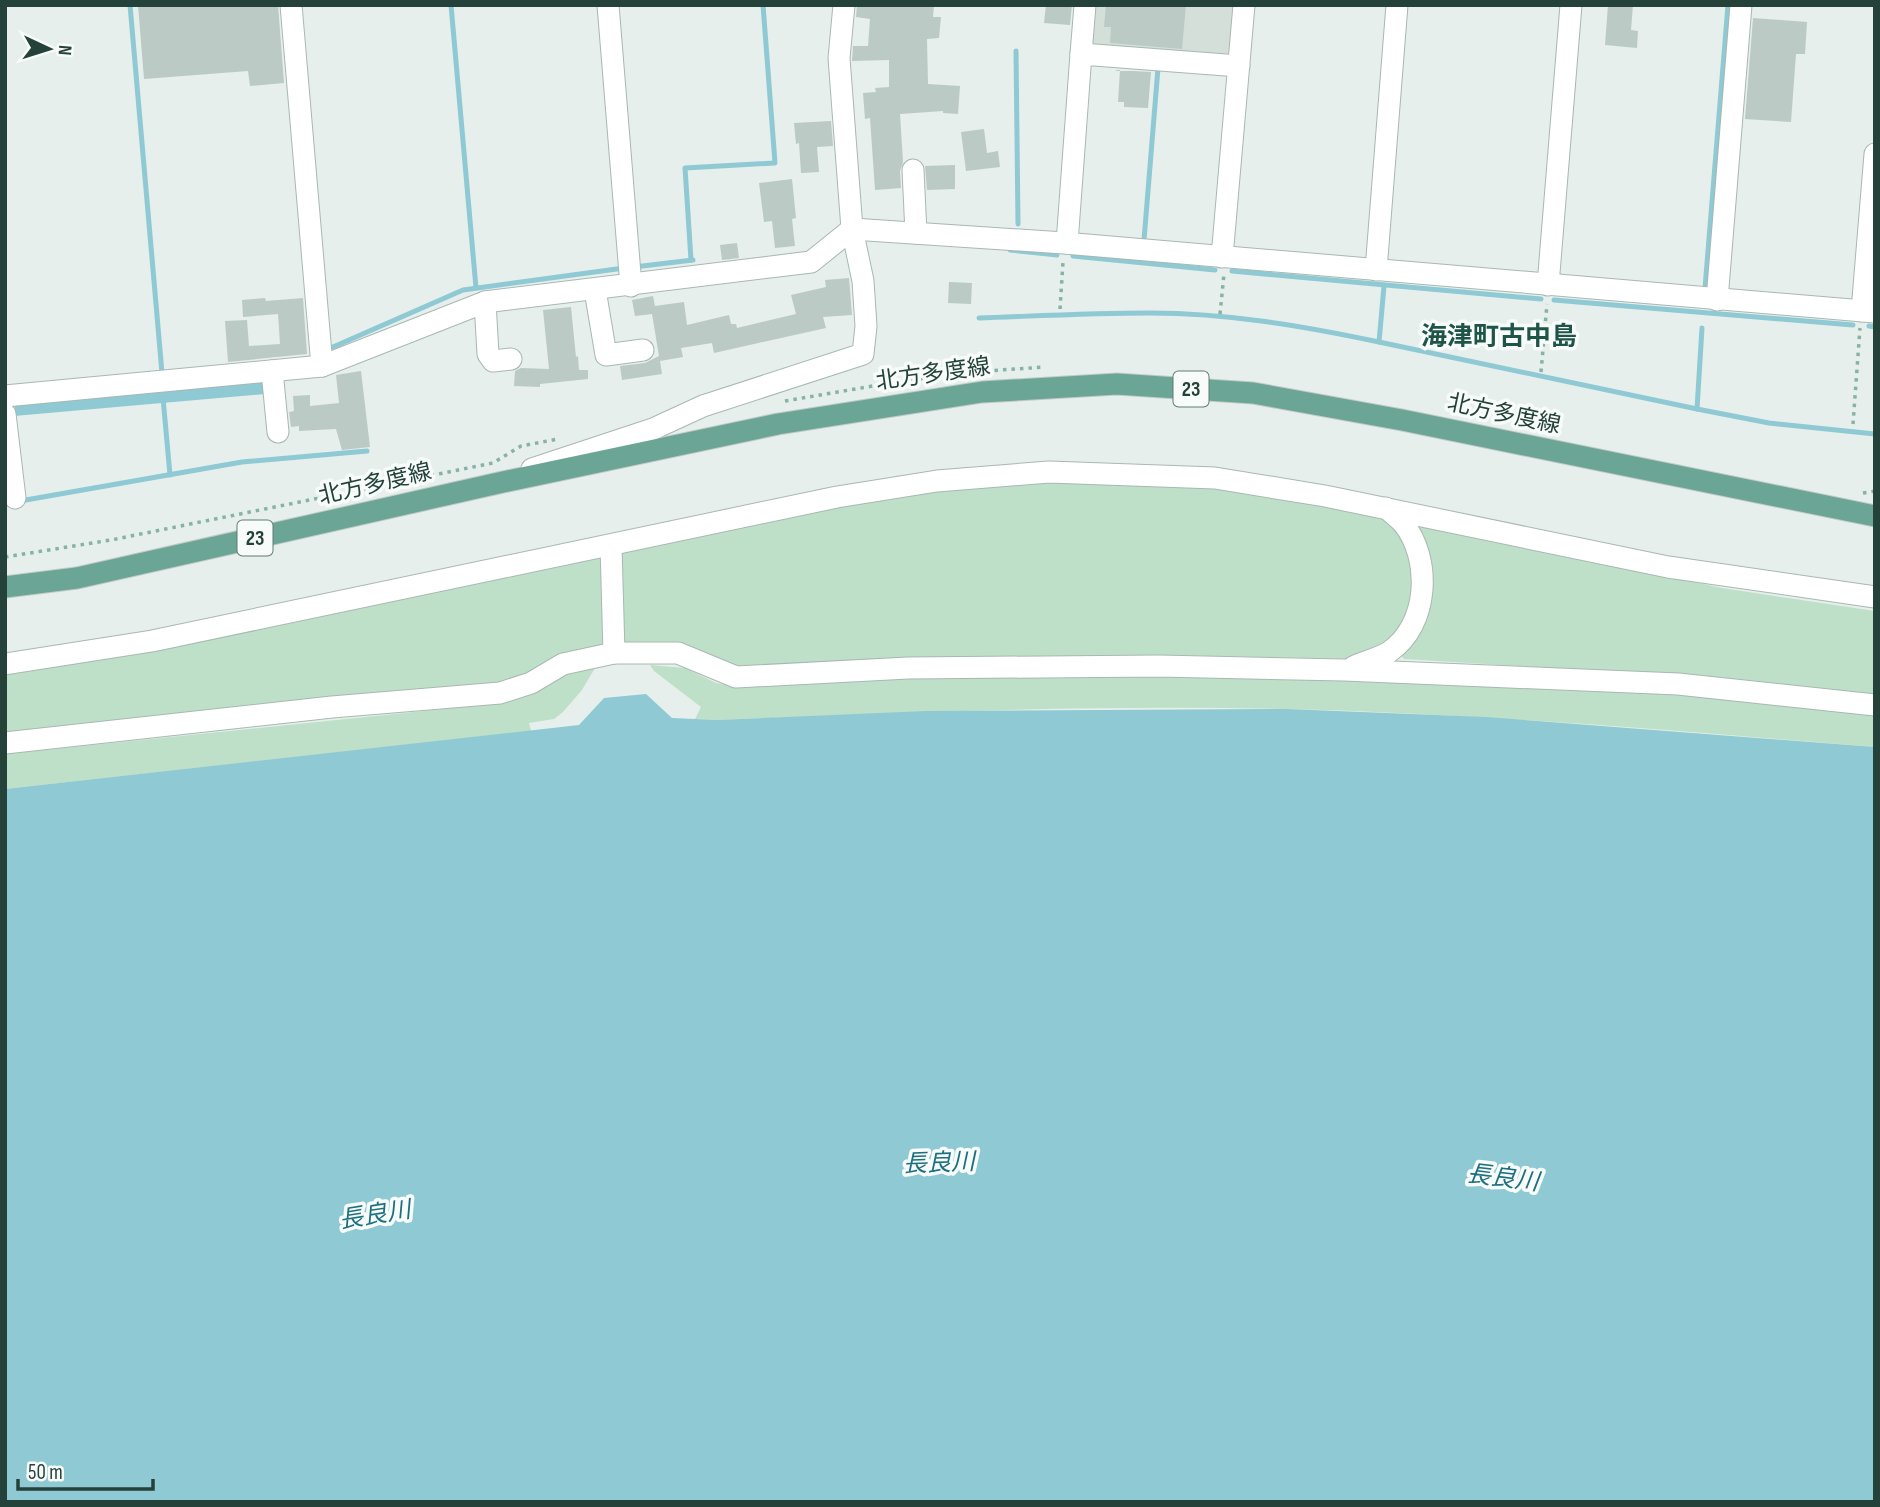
<svg xmlns="http://www.w3.org/2000/svg" width="1880" height="1507" viewBox="0 0 1880 1507" font-family="'Sofia Sans Condensed','Noto Sans JP',sans-serif">
<rect width="100%" height="100%" fill="#e6efeb"/>
<polygon fill="#d4dfda" points="1091,5 1239,5 1229,61 1093,48 1088,42"/>
<g fill="#bfe0c8">
<polygon points="1054,480 1214,486 1386,516 1414,557 1412,608 1391,642 1354,659 1155,655 909,659 738,667 623,642 616,564 623,550 838,505 938,488"/>
<polygon points="1420,522 1722,588 1875,611 1875,695 1681,676 1404,659 1400,654 1417,627 1414,523"/>
<polygon points="598,557 601,559 608,644 500,684 5,734 5,670"/>
<path d="M650 665 685 668 716 683 732 686 1000 675 1340 678 1673 693 1875 714V747C1679 731 1484 714 1288 709 1098 705 907 712 717 720L695 719 701 707 654 671Z"/>
<polygon points="585,668 595,668 582,690 563,712 554,719 529,723 531,731 5,789 5,754 492,704"/>
</g>
<g fill="#8ec9d4">
<polygon points="264,381 265,394 14,416 15,403"/>
<polygon points="646,694 672,718 717,720 926,711 1287,709 1486,717 1875,747 1875,1502 5,1502 5,789 579,725 604,698"/>
</g>
<g fill="none" stroke-linecap="round" stroke-linejoin="round">
<g stroke="#8ec9d4" stroke-width="5">
<polyline points="130,5 162,373"/>
<polyline points="451,5 476,288"/>
<polyline points="1016,51 1018,224"/>
<polyline points="1144,240 1158,68"/>
<polyline points="1010,250 1057,255"/>
<polyline points="1073,256 1215,270"/>
<polyline points="691,260 685,168 775,163 763,5"/>
<polyline points="634,267 693,260"/>
<polyline points="1232,271 1541,299"/>
<polyline points="1705,288 1728,5"/>
<polyline points="1554,300 1853,325"/>
<path d="M979 318C1036 316 1093 313 1150 313 1227 313 1304 326 1379 342L1384 286"/>
<polyline points="1869,326 1875,327"/>
<polyline points="1379,342 1697,409 1702,328"/>
<polyline points="333,347 463,290 624,268"/>
<polyline points="163,398 170,475"/>
<polyline points="1697,409 1769,423 1875,434"/>
<polyline points="20,501 242,462 367,451"/>
</g>
</g>
<g fill="#bbcac4">
<polygon points="138,5 278,5 284,83 250,86 248,71 144,79"/>
<polygon points="857,5 934,5 933,17 941,17 939,38 927,39 928,84 960,86 958,114 943,113 943,111 900,114 903,162 900,171 901,188 875,190 870,118 865,119 863,93 876,92 875,88 889,87 889,60 852,61 853,46 868,46 870,19 856,17"/>
<polygon points="1046,5 1072,5 1070,25 1044,23"/>
<polygon points="1106,5 1186,5 1182,49 1110,43 1111,27 1104,27"/>
<polygon points="1608,5 1633,5 1631,30 1638,31 1637,48 1605,45"/>
<polygon points="1753,18 1807,22 1805,54 1796,54 1791,122 1745,119"/>
<polygon points="1115,70 1151,72 1148,108 1124,107 1124,102 1118,102 1120,70"/>
<polygon points="831,121 833,146 817,147 819,172 801,173 799,143 796,144 794,123"/>
<polygon points="984,129 987,153 998,151 1000,167 966,171 961,132"/>
<polygon points="955,165 955,189 927,190 925,166"/>
<polygon points="792,179 796,218 792,219 795,246 775,248 772,221 764,222 759,183"/>
<polygon points="737,243 739,258 722,260 720,245"/>
<polygon points="849,278 852,315 823,317 826,328 714,353 712,343 681,348 683,357 660,361 662,374 622,380 620,366 645,363 659,356 652,314 635,316 632,300 653,296 655,306 684,302 687,325 729,315 731,324 736,324 737,328 796,314 791,295 826,287 825,280"/>
<polygon points="949,282 972,283 971,304 948,303"/>
<polygon points="265,298 266,301 303,298 307,354 228,362 225,321 247,320 249,346 280,344 278,314 243,317 242,300"/>
<polygon points="571,307 576,357 578,356 579,370 588,370 588,379 540,384 540,387 514,386 515,371 521,368 549,369 543,310"/>
<polygon points="361,371 370,447 342,450 336,429 299,431 299,426 291,427 289,412 294,411 293,396 310,395 310,406 339,403 336,375"/>
</g>
<g fill="none" stroke-linecap="round" stroke-linejoin="round">
<defs>
<g id="minor">
<polyline points="291,5 322,366"/>
<polyline points="608,5 631,286"/>
<polyline points="1081,54 1085,5"/>
<polyline points="913,170 916,233"/>
<polyline points="1067,243 1081,54 1239,66"/>
<polyline points="1222,257 1244,5"/>
<polyline points="1376,270 1397,5"/>
<polyline points="1548,285 1571,5"/>
<polyline points="595,290 606,355 643,350"/>
<polyline points="1717,300 1741,5"/>
<polyline points="485,302 488,354 493,361 511,359"/>
<polyline points="1862,311 1875,154"/>
<polyline points="272,371 278,432"/>
<polyline points="5,396 322,366 485,302 811,262 852,229 1064,243 1875,312"/>
<polyline points="5,414 15,498"/>
<polyline points="532,469 653,429 703,406 863,354 866,326 863,281 852,229 839,58 844,5"/>
<polyline points="611,546 614,653"/>
<polyline points="5,664 152,641 837,497 937,481 1049,472 1215,478 1325,496 1668,567 1875,597"/>
<path d="M1353 667C1364 662 1379 658 1389 652 1429 625 1432 559 1403 523 1398 518 1392 513 1386 508"/>
<polyline points="5,743 332,707 500,693 531,683 563,664 614,653 678,653 736,677 908,668 1159,666 1344,670 1678,684 1875,705"/>
</g>
<polyline id="major" points="5,587 77,578 503,482 778,424 982,392 1117,384 1253,393 1402,420 1875,516"/>
</defs>
<use href="#minor" stroke="#a8b8b2" stroke-width="23"/>
<use href="#major" stroke="#c2cac8" stroke-width="23"/>
<g stroke="#86b3a5" stroke-width="3.5" stroke-dasharray="3.5 5" stroke-linecap="butt">
<polyline points="1060,309 1063,262"/>
<polyline points="1220,314 1224,274"/>
<polyline points="986,371 1045,367"/>
<polyline points="1541,372 1547,304"/>
<polyline points="785,401 902,381 968,373"/>
<polyline points="1853,424 1860,328"/>
<polyline points="1863,493 1875,491"/>
<polyline points="5,557 111,540 493,463 521,446 558,439"/>
</g>
<use href="#minor" stroke="#fff" stroke-width="21"/>
<use href="#major" stroke="#6aa596" stroke-width="21"/>
</g>
<g text-anchor="middle" dominant-baseline="central" stroke-width="7" stroke-linejoin="round" paint-order="stroke">
<g fill="#f7fbf9" stroke="#637a73" stroke-width="2">
<rect x="1173.5" y="371.5" width="35" height="35" rx="5"/>
<rect x="237.5" y="520.5" width="35" height="35" rx="5"/>
</g>
<g font-size="21" font-weight="bold" fill="#24423a">
<text x="1191" y="389">23</text>
<text x="255" y="538">23</text>
</g>
<g font-size="23" fill="#24423a" stroke="#f7fbf9">
<text transform="translate(933 374) rotate(-8)">北方多度線</text>
<text transform="translate(1504 414) rotate(12)">北方多度線</text>
<text transform="translate(375 484) rotate(-13)">北方多度線</text>
</g>
<g font-size="24" font-style="italic" fill="#1c6f80" stroke="#f7fbf9">
<text transform="translate(939 1163) rotate(-2)">長良川</text>
<text transform="translate(1503 1178) rotate(7)">長良川</text>
<text transform="translate(375 1215) rotate(-9)">長良川</text>
</g>
<g font-size="26" font-weight="bold" fill="#1f5548" stroke="#f7fbf9">
<text x="1499" y="337">海津町古中島</text>
</g>
</g>
<rect width="1880" height="1507" fill="none" stroke="#24423a" stroke-width="14"/>
<g transform="translate(49 49) rotate(94)" stroke="#f7fbf9" stroke-width="5" paint-order="stroke">
<path d="M0-5L12 26L0 18L-12 26Z" fill="#24423a"/>
<text y="-10" font-size="19" font-weight="bold" text-anchor="middle" fill="#24423a">N</text>
</g>
<path d="M18 1479v10h135v-10" fill="none" stroke="#24423a" stroke-width="3.5"/>
<text x="28" y="1479" font-size="21" fill="#24423a" stroke="#f7fbf9" stroke-width="5" paint-order="stroke">50 m</text>
</svg>
